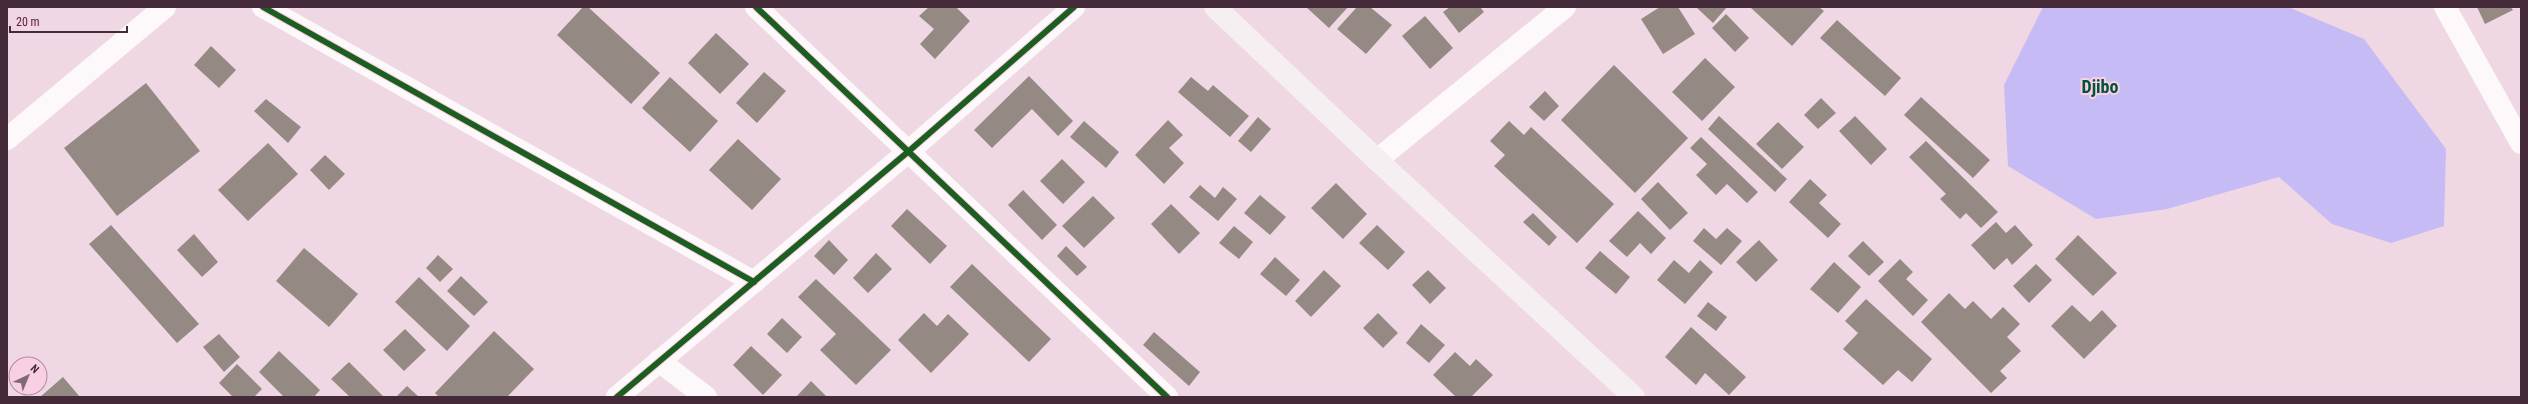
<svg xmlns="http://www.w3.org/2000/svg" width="2528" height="404" viewBox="0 0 2528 404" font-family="'Roboto Condensed',sans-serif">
<rect width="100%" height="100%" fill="#efd8e3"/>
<polygon fill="#c6bbf4" points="2043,7 2288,7 2364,39 2446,149 2444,226 2391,243 2332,224 2279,177 2167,209 2096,219 2008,166 2004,85"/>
<g fill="#958a83">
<polygon points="583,7 588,7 660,73 631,104 557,35"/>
<polygon points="929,7 956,7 970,21 935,59 920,44 934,29 919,16"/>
<polygon points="1306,7 1348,7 1329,28"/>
<polygon points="1357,7 1370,7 1392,25 1366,54 1337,29"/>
<polygon points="1450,7 1480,7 1484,12 1459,33 1443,12"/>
<polygon points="1660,7 1678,7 1695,34 1663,54 1641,19"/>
<polygon points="1696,7 1727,7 1713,23"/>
<polygon points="1750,7 1819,7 1824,11 1792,46"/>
<polygon points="2477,7 2511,7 2513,10 2485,24"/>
<polygon points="1726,14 1749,38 1735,52 1712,28"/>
<polygon points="1425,16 1453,48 1430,69 1402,36"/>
<polygon points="1837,20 1901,78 1885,96 1820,38"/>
<polygon points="716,33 749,64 720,94 688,63"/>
<polygon points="211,46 236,70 219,88 194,65"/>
<polygon points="1705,58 1735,87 1702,121 1672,92"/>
<polygon points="1614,65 1688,138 1635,193 1561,120"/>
<polygon points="764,72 786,91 757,123 736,103"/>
<polygon points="1029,76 1073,121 1058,136 1032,109 992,148 974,130"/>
<polygon points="670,77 718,121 690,152 642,108"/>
<polygon points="1191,77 1208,91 1213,85 1249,116 1230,137 1178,92"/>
<polygon points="146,83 200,151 117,216 64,148"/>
<polygon points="1545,91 1559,106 1544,121 1529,107"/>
<polygon points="1921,97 1990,160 1973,178 1904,115"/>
<polygon points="1821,98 1836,113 1818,129 1804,115"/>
<polygon points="266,99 301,127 288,143 254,111"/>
<polygon points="1719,116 1787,179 1775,192 1708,129"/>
<polygon points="1855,116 1887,149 1871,165 1839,131"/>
<polygon points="1258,117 1271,129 1251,152 1238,141"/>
<polygon points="1168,120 1183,135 1169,148 1184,163 1164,184 1135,155"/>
<polygon points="1084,121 1119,152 1106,168 1070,137"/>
<polygon points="1509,121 1524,135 1531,127 1614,204 1577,243 1494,166 1505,155 1490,141"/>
<polygon points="1778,122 1804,147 1782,169 1756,144"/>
<polygon points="1701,137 1758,192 1747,203 1727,184 1716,195 1696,175 1707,164 1690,148"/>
<polygon points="738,139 781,179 752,210 709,170"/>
<polygon points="1926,141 1998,212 1981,228 1966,213 1960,219 1940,199 1946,194 1909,157"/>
<polygon points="268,143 298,174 248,221 218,190"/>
<polygon points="325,155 345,174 329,190 310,170"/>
<polygon points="1062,159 1085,182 1063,204 1040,181"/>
<polygon points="1810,179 1827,195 1819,203 1841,224 1828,238 1789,202"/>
<polygon points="1658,182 1688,213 1670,230 1641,199"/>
<polygon points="1336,183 1367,214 1343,239 1311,208"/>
<polygon points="1200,185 1215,198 1223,187 1237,199 1218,221 1189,197"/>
<polygon points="1023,190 1057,225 1042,240 1008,205"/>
<polygon points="1260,195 1286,217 1270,235 1244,213"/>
<polygon points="1093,196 1115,218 1084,248 1062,226"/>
<polygon points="1171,204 1200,233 1179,254 1151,224"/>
<polygon points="907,209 947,246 930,264 891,226"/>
<polygon points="1638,211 1666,238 1651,254 1640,243 1627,257 1609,241"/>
<polygon points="1533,213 1557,237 1549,246 1523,222"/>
<polygon points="1996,222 2006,233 2015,225 2033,245 2012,265 2007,258 1994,270 1971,245"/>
<polygon points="111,225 199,324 177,343 89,244"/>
<polygon points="1377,225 1405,252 1388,270 1359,243"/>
<polygon points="1234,226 1253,242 1239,259 1219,243"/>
<polygon points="1704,228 1716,239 1727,228 1742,241 1721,265 1693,241"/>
<polygon points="194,234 218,262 202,277 177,250"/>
<polygon points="2078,235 2117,273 2093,296 2055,259"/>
<polygon points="829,240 848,260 834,275 814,256"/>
<polygon points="1759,240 1778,260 1756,282 1736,262"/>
<polygon points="1863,241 1884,262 1869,276 1848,256"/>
<polygon points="1066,246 1087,267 1077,276 1057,256"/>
<polygon points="304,248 358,294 329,327 276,281"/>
<polygon points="1600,251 1630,277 1616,294 1585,268"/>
<polygon points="876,253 892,269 868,293 853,278"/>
<polygon points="438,255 453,269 440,282 426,268"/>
<polygon points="1275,257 1300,280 1286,296 1260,274"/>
<polygon points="1900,259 1913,272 1906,279 1928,300 1913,316 1878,281"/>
<polygon points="1674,260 1689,273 1700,260 1713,272 1685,304 1657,280"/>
<polygon points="1834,262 1861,287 1838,313 1810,289"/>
<polygon points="972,264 1051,339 1029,362 950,287"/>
<polygon points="2036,264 2052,280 2029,303 2013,286"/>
<polygon points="1324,270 1341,286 1311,317 1295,301"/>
<polygon points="1428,270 1446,288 1430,304 1412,285"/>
<polygon points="461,276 488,302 474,316 447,291"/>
<polygon points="419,277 470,326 447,351 395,302"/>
<polygon points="816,279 891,350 856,385 820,350 836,334 798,297"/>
<polygon points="1949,293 1965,309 1973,301 1991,319 2003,307 2020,324 2007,337 2021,351 2000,371 2007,378 1991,393 1921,322"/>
<polygon points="1866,299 1932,359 1912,382 1898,370 1883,385 1843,349 1858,333 1845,321"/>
<polygon points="1708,302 1727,317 1716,331 1697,316"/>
<polygon points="2072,305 2090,322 2102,310 2117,326 2084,359 2051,326"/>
<polygon points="924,313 937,326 948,314 969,334 931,373 898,340"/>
<polygon points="1378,313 1398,333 1383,348 1363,328"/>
<polygon points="782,318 802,337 787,353 767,334"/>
<polygon points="1421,324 1445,345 1429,363 1406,343"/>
<polygon points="1691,327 1746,377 1729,395 1705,373 1696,385 1665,357"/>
<polygon points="405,329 426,350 404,371 383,350"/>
<polygon points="494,331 534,369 507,397 439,397 435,393"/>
<polygon points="1154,332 1200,372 1189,386 1143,345"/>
<polygon points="219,334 240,357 224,372 203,347"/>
<polygon points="751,346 782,375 763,395 733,365"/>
<polygon points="279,351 320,390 314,397 284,397 259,372"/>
<polygon points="1455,352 1470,366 1476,359 1493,375 1471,397 1456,397 1433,375"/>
<polygon points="349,362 384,397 350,397 331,379"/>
<polygon points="237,364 262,389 254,397 233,397 219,383"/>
<polygon points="63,377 80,397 40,397"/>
<polygon points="811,381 827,397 796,397"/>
<polygon points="407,386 419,397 396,397"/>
</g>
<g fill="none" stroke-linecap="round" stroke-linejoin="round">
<g stroke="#fdf9fb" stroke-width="22">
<polyline points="263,7 754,282"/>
<polyline points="756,7 1167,397"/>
<polyline points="2445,7 2521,143"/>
<polyline points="7,139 165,7"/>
<polyline points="1377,160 1565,7"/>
<polyline points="659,361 706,397"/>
<polyline points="617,397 909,151 1074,7"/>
</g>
<polyline stroke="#f6eff2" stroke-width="22" points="1215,7 1377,160 1634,397"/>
<defs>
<g id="cycleway">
<polyline points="263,7 754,282"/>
<polyline points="756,7 1167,397"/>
<polyline points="617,397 909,151 1074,7"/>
</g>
</defs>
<use href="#cycleway" stroke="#f8cfe3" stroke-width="8"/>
<use href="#cycleway" stroke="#1b5e20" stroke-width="6"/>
</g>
<g text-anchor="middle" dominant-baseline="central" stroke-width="4" stroke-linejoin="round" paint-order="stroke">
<g font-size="18" font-weight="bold" fill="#00523c" stroke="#f8cfe3">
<text x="2100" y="86">Djibo</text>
</g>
</g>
<rect width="2528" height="404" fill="none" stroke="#452b39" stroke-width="16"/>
<g transform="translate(28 376) rotate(44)"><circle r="19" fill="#f8cfe3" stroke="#b08d9f"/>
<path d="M0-3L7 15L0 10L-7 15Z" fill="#806874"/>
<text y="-6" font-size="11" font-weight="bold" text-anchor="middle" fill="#452b39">N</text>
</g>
<path d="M10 26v6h117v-6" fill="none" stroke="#452b39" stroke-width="2"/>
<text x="16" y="26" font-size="12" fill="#452b39" stroke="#f8cfe3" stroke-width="3" paint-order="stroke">20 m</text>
</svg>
